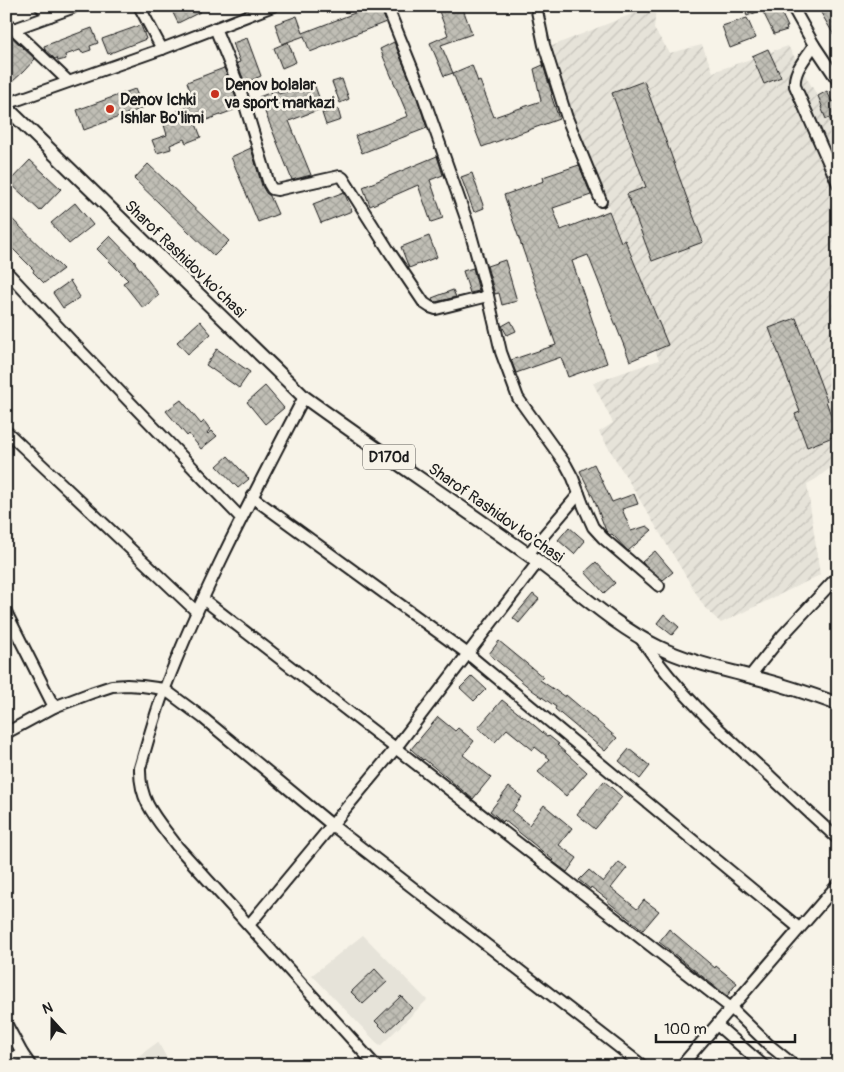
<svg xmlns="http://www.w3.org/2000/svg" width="844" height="1072" viewBox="0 0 844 1072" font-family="Pangolin,sans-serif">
<defs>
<pattern id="industrial-furrows" width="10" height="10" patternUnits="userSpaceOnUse" patternTransform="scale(1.25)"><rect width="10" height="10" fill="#e6e3d9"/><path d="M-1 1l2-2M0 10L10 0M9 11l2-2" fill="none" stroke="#c5c2ba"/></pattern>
<pattern id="building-cross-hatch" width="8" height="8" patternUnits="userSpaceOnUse" patternTransform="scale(1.25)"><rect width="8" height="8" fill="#c0beb5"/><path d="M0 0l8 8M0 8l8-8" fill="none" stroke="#a4a39b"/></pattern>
</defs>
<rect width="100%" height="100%" fill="#f7f3e8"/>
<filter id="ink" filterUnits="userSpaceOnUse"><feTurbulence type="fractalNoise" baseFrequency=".02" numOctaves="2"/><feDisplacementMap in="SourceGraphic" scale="10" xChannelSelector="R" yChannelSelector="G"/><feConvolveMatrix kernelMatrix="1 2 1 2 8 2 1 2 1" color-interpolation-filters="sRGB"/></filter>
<g filter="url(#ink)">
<g fill="#e6e3d9">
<polygon points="363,935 427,1000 380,1046 312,975"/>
<polygon points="158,1042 171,1066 125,1066"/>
</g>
<polygon fill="url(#industrial-furrows)" points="652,6 656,6 654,29 670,53 702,45 713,72 788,46 838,131 838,462 816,479 807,484 820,575 721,623 705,608 599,432 613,423 593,383 659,360 623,265 630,263 574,118 552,46"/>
<g fill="url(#building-cross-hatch)" stroke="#1c1c1c">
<polygon points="186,6 197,6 200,12 178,23 173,13"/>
<polygon points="364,6 380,6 386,22 310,52 304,36 282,44 275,24 297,16 303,33 365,9"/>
<polygon points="437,6 462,6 472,34 441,45 453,73 444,76 430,43 448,35"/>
<polygon points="743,6 778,6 788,27 786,27 787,30 774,34 762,10 747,16"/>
<polygon points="817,6 838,6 838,42"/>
<polygon points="747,18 756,38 730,48 722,26"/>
<polygon points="141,25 146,39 108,54 102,39"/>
<polygon points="92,28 98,43 90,46 91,50 82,53 80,50 65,55 66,59 58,61 57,58 55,59 45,50 44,46"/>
<polygon points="6,32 35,59 23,72 12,82 6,76"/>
<polygon points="247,38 261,76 245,83 237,63 240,62 233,43"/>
<polygon points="288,42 296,62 282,68 274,48"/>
<polygon points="394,42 415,92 427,128 362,153 355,136 408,116 380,49"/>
<polygon points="768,49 781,77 764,84 752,56"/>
<polygon points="472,65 478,82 480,81 494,117 541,101 534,69 543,65 552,94 551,95 559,119 482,147 453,73"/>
<polygon points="224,68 234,91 239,108 196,124 201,137 186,143 184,139 170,145 171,149 157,153 152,140 167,135 164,125 180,119 177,111 195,104 187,82"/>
<polygon points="342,79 349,99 340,103 332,82"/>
<polygon points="313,81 323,108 289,121 311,175 292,180 259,97 277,90 279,94"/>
<polygon points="644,81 703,242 652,261 627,194 646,187 612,93"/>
<polygon points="135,89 143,108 84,130 77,110"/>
<polygon points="827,91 832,102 835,101 838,108 838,134 829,118 826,119 821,107 822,106 818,96"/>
<polygon points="338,109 341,120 326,125 322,113"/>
<polygon points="251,148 262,186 266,193 270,196 278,214 258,222 231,157"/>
<polygon points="437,156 443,175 430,180 443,218 431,222 418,185 370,206 363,187"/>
<polygon points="30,160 61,189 40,211 9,182"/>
<polygon points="148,164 229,241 214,256 134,179"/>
<polygon points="579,165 591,195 553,208 561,230 609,211 621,242 625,240 668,345 630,361 588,255 572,261 607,363 568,377 561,357 516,373 511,360 556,345 504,195 544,181 543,177"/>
<polygon points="472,173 484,208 474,212 461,177"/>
<polygon points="344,192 352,211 321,223 313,204"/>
<polygon points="75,203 93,225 69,244 51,223"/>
<polygon points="6,213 63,269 44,283 33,272 34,270 6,242"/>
<polygon points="110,236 135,262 135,263 159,295 143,308 123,283 128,280 97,249"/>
<polygon points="429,236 437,257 409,268 401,247"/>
<polygon points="505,260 517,301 502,305 499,293 495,294 487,266"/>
<polygon points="473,268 479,291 470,293 463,271"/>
<polygon points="70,281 80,297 63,308 53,293"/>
<polygon points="453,290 456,297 436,302 433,301 432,298"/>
<polygon points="796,318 827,401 826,401 838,435 807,447 795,414 800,412 769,328"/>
<polygon points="200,321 211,334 188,354 177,342"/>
<polygon points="511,321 516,331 507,335 502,326"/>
<polygon points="217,349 250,372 239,388 206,365"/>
<polygon points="265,386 284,408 265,424 247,402"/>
<polygon points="181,400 201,424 204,421 210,429 207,433 208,434 212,431 217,436 201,449 189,434 187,436 166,411"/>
<polygon points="228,456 249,479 238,488 217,466"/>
<polygon points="594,464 612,502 634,494 638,504 622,509 631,531 647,526 652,530 628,551 612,534 610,535 606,531 594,499 580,471"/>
<polygon points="569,527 585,541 574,554 558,540"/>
<polygon points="655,551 673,572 663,580 642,562"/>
<polygon points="596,562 615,583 604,593 585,572"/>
<polygon points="533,594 539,599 519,623 513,618"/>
<polygon points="664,614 679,627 672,635 657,623"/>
<polygon points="499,641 543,677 540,680 565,697 566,695 617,738 605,751 555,709 556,707 532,690 489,654"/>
<polygon points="472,676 486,689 474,701 460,688"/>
<polygon points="502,700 522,716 522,715 548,737 549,736 559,744 557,745 587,772 566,796 538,772 550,759 535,747 533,750 507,729 495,742 478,728"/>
<polygon points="438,717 455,731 458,728 474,741 463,755 491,777 473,799 424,759 423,760 411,749"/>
<polygon points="629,749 650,766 640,779 619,761"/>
<polygon points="604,781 622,797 595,829 577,814"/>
<polygon points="509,787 522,797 512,811 529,825 544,805 572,828 559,845 577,858 567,872 552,861 553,860 504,820 503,822 490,811"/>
<polygon points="619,862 627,868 611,888 637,909 644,900 659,911 643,930 607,901 608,900 591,887 590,889 579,880 589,870 603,882"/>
<polygon points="669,929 715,968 716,966 737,983 727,996 659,942"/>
<polygon points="375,969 387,982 363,1004 351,992"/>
<polygon points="401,996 412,1008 386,1032 375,1021"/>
</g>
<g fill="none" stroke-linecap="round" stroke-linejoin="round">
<defs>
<g id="minor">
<polyline points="40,6 50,16"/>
<polyline points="139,6 162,49"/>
<polyline points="387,6 421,90 468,224 488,296 501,352 518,398 566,465 573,478 584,507 593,527 603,538 659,586"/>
<polyline points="536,6 544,45 567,118 601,201"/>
<polyline points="792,6 814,45 838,81"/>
<polyline points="6,22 68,81"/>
<polyline points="215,28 240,89 269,184 272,189 277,190 340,176 343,178 391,254 424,303 430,307 436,309 488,296"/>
<polyline points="14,29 72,8"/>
<path d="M814 45C806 58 793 71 795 86L838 184"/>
<polyline points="6,104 162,49 273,6"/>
<polyline points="6,271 78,348 241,518"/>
<path d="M304 397C255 492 204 587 165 688 155 714 148 741 140 768 139 803 158 820 177 846L376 1066"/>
<polyline points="6,431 197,612"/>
<polyline points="252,497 468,654 799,928"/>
<polyline points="528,554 579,494"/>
<polyline points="203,599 731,1008 769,1045 795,1066"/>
<polyline points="6,612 54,707"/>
<path d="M641 639C679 694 721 732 770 776 792 797 815 818 838 839"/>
<polyline points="750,676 782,636 838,576"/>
<polyline points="6,733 54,707 91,693 112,686 127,685 142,686 164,689 203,718 332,825 643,1066"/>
<polyline points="249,925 395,749 538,562"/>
<polyline points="6,1023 22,1053 31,1066"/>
<polyline points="717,1025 764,1066"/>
<polyline points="6,1060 22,1053"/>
<polyline points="681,1066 838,884"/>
</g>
<path id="major" d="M6 107 304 397C380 452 459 505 536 560 576 589 613 625 658 647 687 661 718 668 748 676 778 683 808 693 838 704"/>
</defs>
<use href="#minor" stroke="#1c1c1c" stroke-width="14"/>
<use href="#major" stroke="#1c1c1c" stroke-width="16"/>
<use href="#minor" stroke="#f7f3e8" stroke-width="10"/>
<use href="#major" stroke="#f7f3e8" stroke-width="12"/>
</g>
</g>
<g fill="#c8321e" stroke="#f7f3e8" stroke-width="2">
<circle cx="215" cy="94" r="5"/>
<circle cx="110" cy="109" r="5"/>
</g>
<g text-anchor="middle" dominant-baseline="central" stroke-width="5" stroke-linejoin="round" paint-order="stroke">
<rect fill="#f7f3e8" stroke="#5e5c59" stroke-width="1" x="363" y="444.5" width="52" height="25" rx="4"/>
<g font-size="15" font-weight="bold" fill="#1c1c1c">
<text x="389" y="457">D170d</text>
</g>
<g font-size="16" font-weight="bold" fill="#1c1c1c" stroke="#f7f3e8" text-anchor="start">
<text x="225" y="85">Denov bolalar<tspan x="225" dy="18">va sport markazi</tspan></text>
<text x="120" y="100">Denov Ichki<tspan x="120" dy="18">Ishlar Bo'limi</tspan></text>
</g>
<g font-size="16" fill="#1c1c1c" stroke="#f7f3e8">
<text transform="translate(185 259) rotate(44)">Sharof Rashidov ko'chasi</text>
<text transform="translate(496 513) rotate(35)">Sharof Rashidov ko'chasi</text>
</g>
</g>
<rect width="844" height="1072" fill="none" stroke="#f7f3e8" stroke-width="25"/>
<rect x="12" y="12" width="819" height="1047" fill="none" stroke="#1c1c1c" stroke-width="2" filter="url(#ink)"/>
<g transform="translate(52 1020) rotate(339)" stroke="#f7f3e8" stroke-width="4" paint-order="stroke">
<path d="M0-4L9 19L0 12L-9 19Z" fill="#1c1c1c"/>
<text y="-8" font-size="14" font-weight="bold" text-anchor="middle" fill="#1c1c1c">N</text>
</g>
<path d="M656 1034v8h139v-8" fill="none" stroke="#1c1c1c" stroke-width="2.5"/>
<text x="664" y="1034" font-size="15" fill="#1c1c1c" stroke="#f7f3e8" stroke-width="4" paint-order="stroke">100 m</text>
</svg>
